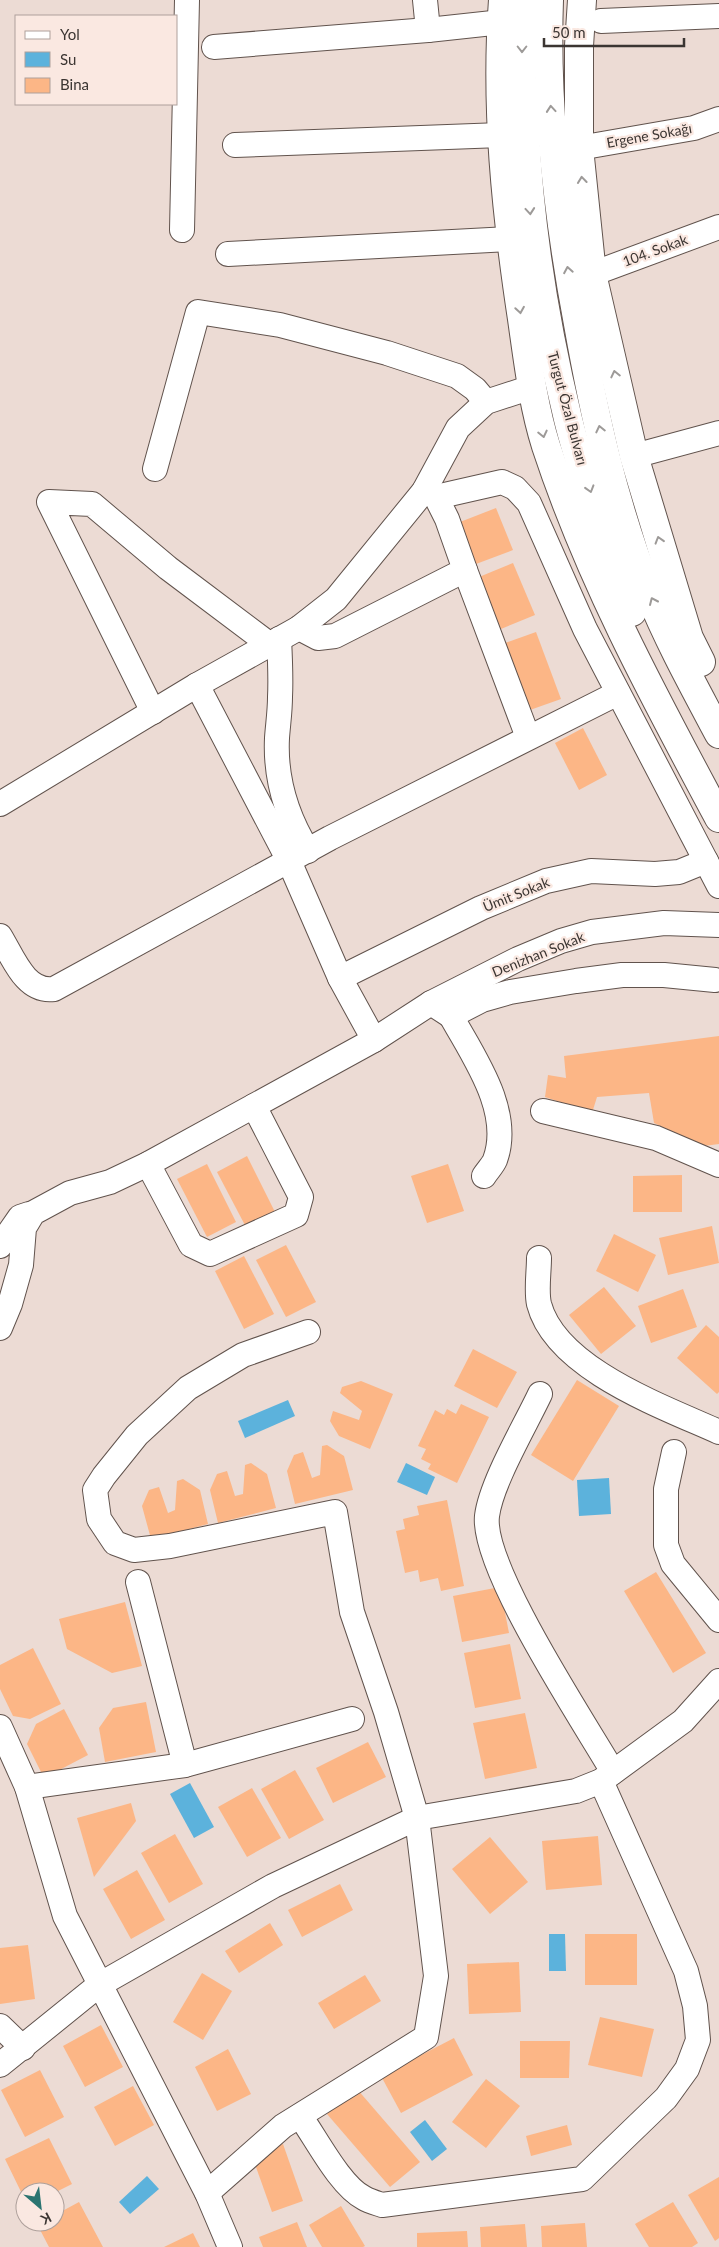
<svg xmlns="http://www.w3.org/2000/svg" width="719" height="2247" viewBox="0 0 719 2247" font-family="Lato,sans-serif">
<rect width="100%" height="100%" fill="#ecdbd4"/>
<g fill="#5cb2dc">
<polygon points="288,1400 295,1416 245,1438 238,1421"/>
<polygon points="406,1463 435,1477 427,1495 397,1482"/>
<polygon points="609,1478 611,1514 579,1516 577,1480"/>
<polygon points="190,1783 214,1827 194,1838 170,1794"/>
<polygon points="549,1934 565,1934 566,1971 549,1971"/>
<polygon points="425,2120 447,2149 432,2161 410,2132"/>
<polygon points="147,2176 159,2189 130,2214 119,2202"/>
</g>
<g fill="#fcb686">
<polygon points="496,508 513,550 476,564 460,522"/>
<polygon points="513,563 535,615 501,629 479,577"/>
<polygon points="536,632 561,699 530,710 505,643"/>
<polygon points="583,728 607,775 579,790 555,743"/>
<polygon points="719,1036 719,1144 704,1146 654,1123 649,1093 597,1097 592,1113 545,1097 548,1075 566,1078 564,1056"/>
<polygon points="247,1156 276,1214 247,1229 217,1172"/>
<polygon points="207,1164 236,1222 207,1237 177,1179"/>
<polygon points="448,1164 464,1211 427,1223 411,1176"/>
<polygon points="682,1175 682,1212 633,1212 633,1176"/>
<polygon points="712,1226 719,1263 668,1275 659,1238"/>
<polygon points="614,1234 656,1255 638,1292 596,1271"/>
<polygon points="286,1245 316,1302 286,1317 256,1260"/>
<polygon points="244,1256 274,1314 244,1329 215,1271"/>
<polygon points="604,1287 636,1326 601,1354 569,1315"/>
<polygon points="683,1289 697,1327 651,1343 638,1306"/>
<polygon points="706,1325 719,1337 719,1392 717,1394 677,1358"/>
<polygon points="473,1349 517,1372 497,1408 454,1386"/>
<polygon points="577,1380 619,1406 573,1481 531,1455"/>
<polygon points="361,1381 393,1394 370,1449 339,1436 330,1421 333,1411 359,1420 362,1411 340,1393 342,1387"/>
<polygon points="461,1404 489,1417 457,1483 428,1469 431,1464 421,1459 426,1449 418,1446 435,1410 444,1415 447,1409 456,1414"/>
<polygon points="327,1445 344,1456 353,1490 295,1504 287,1471 294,1455 303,1452 312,1478 320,1475 322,1446"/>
<polygon points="251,1463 267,1474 276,1508 218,1523 210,1490 217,1474 227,1471 235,1496 243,1494 245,1465"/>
<polygon points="183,1479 200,1490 208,1524 151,1539 142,1506 149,1490 159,1487 168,1513 175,1510 177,1481"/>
<polygon points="447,1500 464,1586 441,1591 438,1578 420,1582 418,1570 405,1573 396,1531 405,1529 403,1519 419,1515 417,1506"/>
<polygon points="656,1572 706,1653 673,1673 624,1591"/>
<polygon points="500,1587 509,1633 462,1642 453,1596"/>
<polygon points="125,1602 142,1666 112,1673 67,1649 59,1619"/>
<polygon points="510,1644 521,1699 475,1708 464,1653"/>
<polygon points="33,1648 61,1704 30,1719 13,1716 0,1689 0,1665"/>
<polygon points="146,1702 156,1752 105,1762 99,1728 113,1708"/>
<polygon points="64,1709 88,1755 44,1778 27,1744 36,1724"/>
<polygon points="525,1713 537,1768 485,1779 473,1723"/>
<polygon points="368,1742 386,1777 333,1803 316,1768"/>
<polygon points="295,1770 324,1820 289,1839 261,1789"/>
<polygon points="252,1788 281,1838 247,1857 218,1807"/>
<polygon points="131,1803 136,1821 94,1877 77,1818"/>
<polygon points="175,1834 203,1884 169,1903 141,1853"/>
<polygon points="598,1836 602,1885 546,1890 542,1841"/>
<polygon points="490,1837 528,1882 490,1914 452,1869"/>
<polygon points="137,1870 165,1920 131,1939 103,1889"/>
<polygon points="340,1884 353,1910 302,1937 288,1910"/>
<polygon points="270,1923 283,1945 239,1973 225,1951"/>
<rect x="585" y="1934" width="52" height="51"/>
<polygon points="28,1945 35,1999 0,2004 0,1948"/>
<polygon points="519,1962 521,2012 469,2014 467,1964"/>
<polygon points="202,1973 232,1991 203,2040 173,2022"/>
<polygon points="365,1975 381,2001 334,2029 318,2003"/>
<polygon points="600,2017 654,2029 642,2077 588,2065"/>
<polygon points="101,2025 123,2067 85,2087 63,2046"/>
<polygon points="454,2038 473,2075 401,2113 381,2076"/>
<polygon points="520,2041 570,2041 569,2078 520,2078"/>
<polygon points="228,2049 251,2094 217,2111 195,2067"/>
<polygon points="40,2070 64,2117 25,2137 1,2090"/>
<polygon points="486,2079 520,2106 486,2148 452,2122"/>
<polygon points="133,2086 154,2125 115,2146 94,2107"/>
<polygon points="357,2089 420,2162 390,2187 327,2114"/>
<polygon points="567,2125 572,2145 531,2156 526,2136"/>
<polygon points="49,2138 72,2184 56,2192 25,2192 25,2200 5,2159"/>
<polygon points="283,2144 303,2201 272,2212 252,2156"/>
<polygon points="719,2177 719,2238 715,2241 688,2195"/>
<polygon points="79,2202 103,2247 49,2247 37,2224 55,2222 55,2215"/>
<polygon points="673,2202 698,2243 692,2247 649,2247 635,2224"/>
<polygon points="341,2206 365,2246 363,2247 322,2247 309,2225"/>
<polygon points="297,2222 307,2247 263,2247 259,2237"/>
<polygon points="585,2223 587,2247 542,2247 541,2226"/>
<polygon points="525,2224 527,2247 481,2247 480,2227"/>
<polygon points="467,2231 468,2247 417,2247 417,2233"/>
<polygon points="193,2233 200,2247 164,2247"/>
</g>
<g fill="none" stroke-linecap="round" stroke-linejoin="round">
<defs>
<g id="minor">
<polyline points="425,0 428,30"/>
<polyline points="601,21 719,16"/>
<polyline points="214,47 428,30 502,22"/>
<polyline points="235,145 501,135"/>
<polyline points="579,148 694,128 719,119"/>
<polyline points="182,230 187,0"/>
<polyline points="228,254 509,239"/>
<polyline points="592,274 719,227"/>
<polyline points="634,456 719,433"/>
<polyline points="155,469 198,312 280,325 387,353 457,376 475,389 486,402"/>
<polyline points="436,497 502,482 515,488 529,503 585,629 719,886"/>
<polyline points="465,570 526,732"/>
<polyline points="299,628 318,638 335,636 465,570 447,519 436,497 424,491"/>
<path d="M279 639C280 658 281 678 280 697 280 711 278 724 277 738 275 778 287 817 308 851"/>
<polyline points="197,685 289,861 340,978 374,1040"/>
<polyline points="153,712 49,502 92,504 168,568 269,644"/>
<polyline points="0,804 197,685 299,628 336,599 424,491 458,428 486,402 532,387"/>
<path d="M0 936C13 957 25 993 54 989L330 838 618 693"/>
<polyline points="340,978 481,908 546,881 591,871 655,874 679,872 706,861"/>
<polyline points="431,1003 451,1016 482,1000 510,992 576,981 622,975 664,975 715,980"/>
<path d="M451 1016C473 1056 513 1111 495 1160 493 1165 487 1171 484 1176"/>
<polyline points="543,1111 656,1138 719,1165"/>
<polyline points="148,1164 191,1245 210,1254 296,1215 301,1197 254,1106"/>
<polyline points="0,1246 20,1217 29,1214"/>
<path d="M539 1258C539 1272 536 1291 539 1304 556 1369 664 1407 719 1432"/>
<polyline points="0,1328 10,1304 21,1265 24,1228 33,1213 70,1193 110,1182 148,1164 374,1040 431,1003 518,959 561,941 592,932 664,923 719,925"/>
<path d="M540 1394C525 1426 491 1483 487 1516 481 1567 584 1722 613 1772"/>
<polyline points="674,1452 666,1489 666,1545 673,1564 719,1620"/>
<polyline points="138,1582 185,1765"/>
<polyline points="0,1727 27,1787 65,1916 207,2193 230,2247"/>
<polyline points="27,1787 185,1765 352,1719"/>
<polyline points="0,2026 23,2048"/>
<polyline points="0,2065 99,1985 273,1886 417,1818 576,1791 601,1781 683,1721 719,1681"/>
<path d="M300 2116C316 2138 340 2186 364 2198 369 2201 376 2203 382 2205L582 2179 666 2098 687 2069 698 2040 695 2006 686 1971 601 1781"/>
<polyline points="207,2193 283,2126 426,2037 436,1976 417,1818 386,1712 352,1612 335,1512 170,1546 134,1550 115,1543 99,1519 95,1490 104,1476 137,1435 188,1388 243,1355 308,1332"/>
</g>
<g id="highway">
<path d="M503 0C495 107 506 213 522 319 528 361 533 405 546 446 589 577 654 697 719 818"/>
<path d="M524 0C519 44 522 88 525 132 530 230 545 324 568 419 582 476 604 533 622 589L632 612"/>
<path d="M549 0C545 108 558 217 578 324 594 414 614 505 648 590 668 640 694 687 719 734"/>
<polyline points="582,0 579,46 579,148 592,274 634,456 689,638 701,662"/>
</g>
</defs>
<use href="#minor" stroke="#61534d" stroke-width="26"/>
<use href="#highway" stroke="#61534d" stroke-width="30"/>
<use href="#minor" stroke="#fff" stroke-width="24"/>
<use href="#highway" stroke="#fff" stroke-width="28"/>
</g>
<defs><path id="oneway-chevron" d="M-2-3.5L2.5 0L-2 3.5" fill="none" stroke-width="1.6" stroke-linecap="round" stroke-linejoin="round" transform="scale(1.25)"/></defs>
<g stroke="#9d9a98">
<use href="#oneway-chevron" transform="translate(522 49) rotate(90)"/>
<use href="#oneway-chevron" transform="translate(551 109) rotate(-95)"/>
<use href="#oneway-chevron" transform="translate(582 180) rotate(-96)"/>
<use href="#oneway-chevron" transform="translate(530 211) rotate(85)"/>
<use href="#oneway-chevron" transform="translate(568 270) rotate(-100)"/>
<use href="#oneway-chevron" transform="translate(520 310) rotate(81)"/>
<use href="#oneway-chevron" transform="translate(615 374) rotate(-103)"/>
<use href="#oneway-chevron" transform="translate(600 429) rotate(-103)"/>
<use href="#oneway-chevron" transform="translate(543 434) rotate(77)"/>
<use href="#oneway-chevron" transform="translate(590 489) rotate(73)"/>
<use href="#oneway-chevron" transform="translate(659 540) rotate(-107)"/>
<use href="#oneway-chevron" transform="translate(653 601) rotate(-114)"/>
</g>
<g text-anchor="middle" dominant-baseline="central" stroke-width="4.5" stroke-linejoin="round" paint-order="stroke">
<g font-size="14" fill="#3b3532" stroke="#fae8e1">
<text transform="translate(649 135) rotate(-10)">Ergene Sokağı</text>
<text transform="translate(655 250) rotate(-20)">104. Sokak</text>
<text transform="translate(568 408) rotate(75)">Turgut Özal Bulvarı</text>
<text transform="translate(516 894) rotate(-22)">Ümit Sokak</text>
<text transform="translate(538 954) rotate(-22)">Denizhan Sokak</text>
</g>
</g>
<rect x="15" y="15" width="162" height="90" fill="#fae8e1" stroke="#aea09b"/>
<rect x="25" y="31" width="25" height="8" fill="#ffffff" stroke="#aea09b"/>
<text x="60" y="40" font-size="15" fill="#3b3532">Yol</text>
<rect x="25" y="52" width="25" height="15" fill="#5cb2dc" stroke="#aea09b"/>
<text x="60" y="65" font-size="15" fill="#3b3532">Su</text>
<rect x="25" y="78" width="25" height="15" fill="#fcb686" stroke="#aea09b"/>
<text x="60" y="90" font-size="15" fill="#3b3532">Bina</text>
<g transform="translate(40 2207) rotate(152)"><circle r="24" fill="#fae8e1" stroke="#aea09b"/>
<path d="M0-4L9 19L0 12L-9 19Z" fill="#2b7470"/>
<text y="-8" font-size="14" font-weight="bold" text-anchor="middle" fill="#3b3532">K</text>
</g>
<path d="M544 38v8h140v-8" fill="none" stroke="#3b3532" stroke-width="2.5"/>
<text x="552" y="38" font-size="15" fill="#3b3532" stroke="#fae8e1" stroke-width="4" paint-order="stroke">50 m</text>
</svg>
